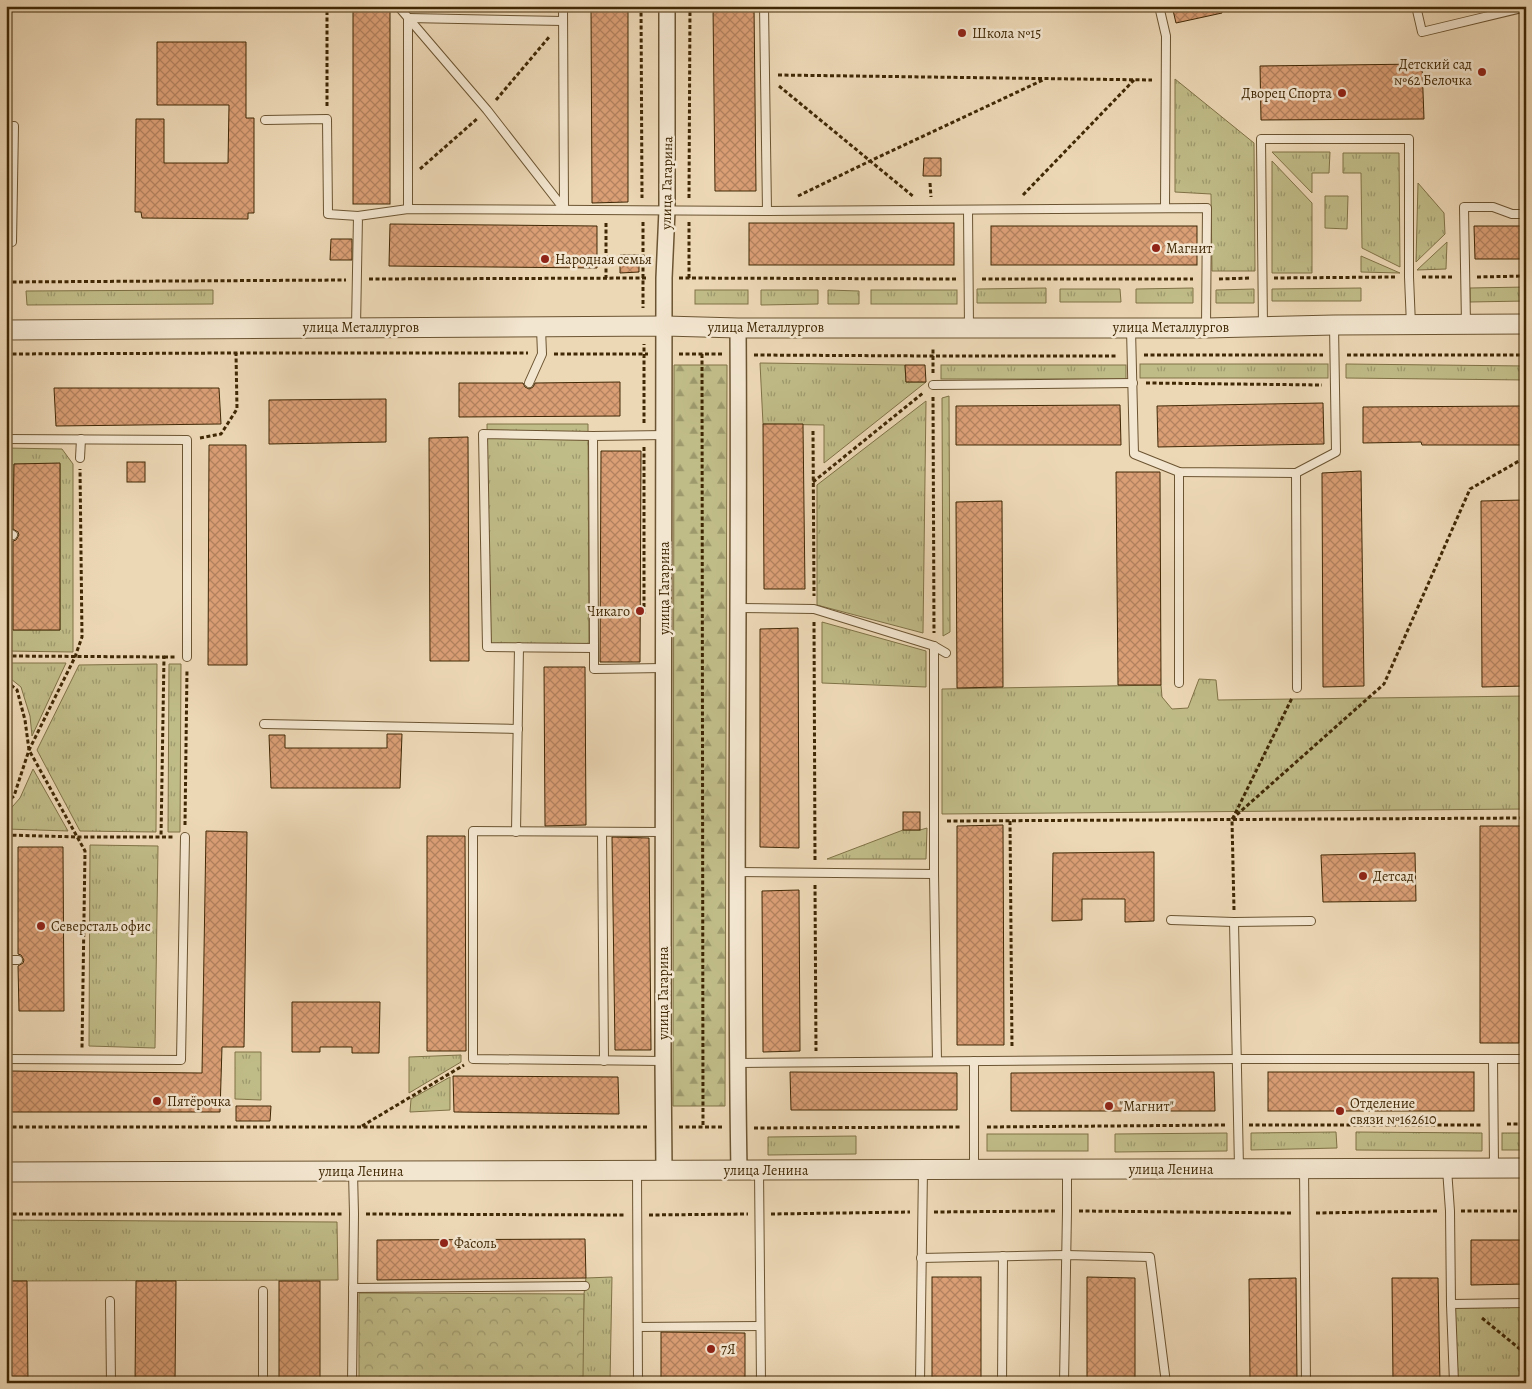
<svg xmlns="http://www.w3.org/2000/svg" width="1532" height="1389" viewBox="0 0 1532 1389" font-family="Alegreya,serif">
<defs>
<pattern id="grass-tufts" width="24" height="20" patternUnits="userSpaceOnUse" patternTransform="scale(1.25)"><rect width="24" height="20" fill="#c0bc88"/><path d="M3 7l-1-3M5 7V3M7 7l1-3M15 17l-1-3M17 17v-4M19 17l1-3" fill="none" stroke="#9d996d"/></pattern>
<pattern id="forest-firs" width="22" height="20" patternUnits="userSpaceOnUse" patternTransform="scale(1.25)"><rect width="22" height="20" fill="#c0bc88"/><path d="M5 1l3.5 6h-7zM16 11l3.5 6h-7z" fill="#9d996d"/></pattern>
<pattern id="park-crowns" width="20" height="18" patternUnits="userSpaceOnUse" patternTransform="scale(1.25)"><rect width="20" height="18" fill="#c0bc88"/><path d="M2 6a3 3 0 1 1 6 0M12 15a3 3 0 1 1 6 0" fill="none" stroke="#9d996d"/></pattern>
<pattern id="building-cross-hatch" width="8" height="8" patternUnits="userSpaceOnUse" patternTransform="scale(1.25)"><rect width="8" height="8" fill="#db9f76"/><path d="M0 0l8 8M0 8l8-8" fill="none" stroke="#b3825f"/></pattern>
</defs>
<rect width="100%" height="100%" fill="#edd8b6"/>
<filter id="stains"><feTurbulence type="fractalNoise" baseFrequency=".004" numOctaves="4"/><feColorMatrix values="0 0 0 0 .2 0 0 0 0 .09 0 0 0 0 .02 0 0 0 .5 -.17"/></filter>
<radialGradient id="worn" r=".72"><stop offset=".6" stop-color="#630" stop-opacity="0"/><stop offset="1" stop-color="#630" stop-opacity=".3"/></radialGradient>
<g fill="url(#grass-tufts)" stroke="#807246">
<polygon points="1175,79 1254,143 1255,271 1212,271 1211,194 1175,192"/>
<polygon points="1272,152 1330,152 1329,173 1312,173 1312,193"/>
<polygon points="1343,153 1399,153 1400,267 1362,248 1361,173 1343,173"/>
<polygon points="1272,161 1312,203 1312,273 1272,273"/>
<polygon points="1418,183 1444,213 1445,234 1416,262"/>
<polygon points="1325,196 1348,196 1347,229 1325,228"/>
<polygon points="1447,242 1446,269 1417,270"/>
<polygon points="1361,256 1400,273 1361,272"/>
<polygon points="1526,287 1526,301 1470,302 1470,288"/>
<polygon points="1046,288 1046,303 977,303 977,289"/>
<polygon points="1193,288 1193,303 1136,303 1136,289"/>
<polygon points="1361,288 1361,301 1272,301 1272,289"/>
<polygon points="1060,289 1120,289 1121,302 1060,302"/>
<polygon points="1254,289 1254,303 1216,303 1216,290"/>
<polygon points="213,290 213,304 27,305 26,291"/>
<rect x="695" y="290" width="53" height="14"/>
<polygon points="761,290 818,290 818,304 761,305"/>
<polygon points="828,290 859,291 859,304 828,304"/>
<rect x="871" y="290" width="86" height="14"/>
<polygon points="760,363 905,365 906,382 926,382 824,463 824,425 763,424"/>
<rect x="1140" y="364" width="188" height="14"/>
<polygon points="1346,364 1526,366 1526,380 1346,378"/>
<rect x="941" y="365" width="185" height="14"/>
<polygon points="949,396 950,632 943,636 942,398"/>
<polygon points="926,401 923,633 817,605 817,485"/>
<polygon points="487,424 588,424 589,645 490,644"/>
<polygon points="6,448 62,449 73,464 73,652 6,651 6,570 13,567 13,630 60,630 60,464 14,464 13,535 6,531"/>
<polygon points="822,622 926,651 926,687 822,683"/>
<polygon points="6,663 66,663 32,736 30,716 21,687 6,675"/>
<polygon points="157,664 156,832 80,831 37,750 79,665"/>
<polygon points="169,664 181,664 180,832 168,832"/>
<polygon points="1199,679 1216,680 1218,700 1526,696 1526,809 942,814 942,689 1161,685 1162,697 1172,709 1188,708"/>
<polygon points="33,769 68,831 6,829 6,814 20,798"/>
<polygon points="927,828 926,859 827,859 903,830 920,830"/>
<polygon points="90,845 158,846 155,1048 89,1046"/>
<polygon points="235,1052 261,1052 261,1100 235,1099"/>
<polygon points="461,1055 461,1062 409,1093 409,1057"/>
<polygon points="450,1077 450,1110 410,1112 411,1099"/>
<polygon points="1336,1132 1337,1148 1251,1150 1251,1133"/>
<polygon points="1356,1132 1482,1133 1482,1151 1356,1150"/>
<polygon points="1227,1133 1227,1151 1115,1152 1115,1134"/>
<rect x="1502" y="1133" width="24" height="17"/>
<rect x="987" y="1134" width="101" height="17"/>
<polygon points="856,1136 856,1154 768,1155 768,1137"/>
<polygon points="6,1220 337,1222 338,1280 6,1281"/>
<polygon points="612,1277 610,1383 582,1383 584,1294 586,1278"/>
<polygon points="1526,1307 1526,1383 1457,1383 1454,1308"/>
</g>
<polygon fill="url(#forest-firs)" stroke="#807246" points="674,365 727,365 725,1106 673,1106"/>
<polygon fill="url(#park-crowns)" stroke="#807246" points="359,1293 584,1294 583,1379 359,1379"/>
<g fill="url(#building-cross-hatch)" stroke="#402805">
<rect x="353" y="6" width="37" height="198"/>
<polygon points="591,6 628,6 628,202 592,203"/>
<polygon points="713,6 754,6 756,191 715,191"/>
<polygon points="1172,6 1221,6 1222,13 1176,23"/>
<polygon points="157,42 246,42 246,118 254,118 254,213 248,213 248,219 142,218 141,212 135,212 136,119 164,119 164,163 228,163 229,105 157,105"/>
<polygon points="1422,64 1424,119 1261,120 1260,66"/>
<polygon points="924,158 941,158 941,176 923,176"/>
<rect x="749" y="223" width="205" height="42"/>
<polygon points="390,224 597,226 597,268 389,266"/>
<rect x="991" y="226" width="206" height="39"/>
<polygon points="1474,226 1526,226 1526,259 1475,259"/>
<polygon points="331,239 352,239 352,260 330,260"/>
<polygon points="620,255 639,255 639,272 620,273"/>
<polygon points="905,365 925,365 926,382 906,382"/>
<polygon points="620,382 620,416 459,417 459,383 523,383 525,387 529,389 533,387 535,383"/>
<polygon points="54,388 219,388 221,424 56,426"/>
<polygon points="386,399 386,442 269,444 269,400"/>
<polygon points="1323,403 1324,444 1158,447 1157,406"/>
<polygon points="1120,405 1121,445 956,445 956,406"/>
<polygon points="1522,406 1522,445 1422,445 1421,442 1363,443 1363,407"/>
<polygon points="763,424 803,424 805,589 764,589"/>
<polygon points="468,437 469,661 430,661 429,438"/>
<polygon points="209,445 246,445 247,665 208,665"/>
<polygon points="601,451 641,451 640,662 600,662"/>
<rect x="127" y="462" width="18" height="20"/>
<polygon points="60,463 60,630 13,630 13,541 16,540 19,535 18,532 13,529 14,464"/>
<polygon points="1361,471 1364,686 1323,687 1322,473"/>
<polygon points="1116,472 1160,472 1161,685 1118,685"/>
<polygon points="1523,500 1525,686 1482,687 1481,501"/>
<polygon points="1002,501 1003,687 957,688 956,502"/>
<polygon points="798,628 799,848 760,847 760,629"/>
<polygon points="544,667 585,667 586,825 545,826"/>
<polygon points="387,734 402,734 400,788 271,788 269,735 285,735 285,748 387,748"/>
<rect x="903" y="812" width="17" height="18"/>
<polygon points="1003,825 1004,1045 957,1045 957,826"/>
<polygon points="1480,826 1521,826 1519,1043 1480,1043"/>
<polygon points="206,831 247,832 244,1047 222,1047 220,1112 10,1112 10,1071 202,1073"/>
<polygon points="427,836 465,836 466,1051 427,1051"/>
<polygon points="612,837 649,838 651,1050 615,1050"/>
<polygon points="18,847 63,847 64,1011 19,1011 18,966 23,963 24,960 21,955 18,954"/>
<polygon points="1154,852 1154,921 1125,922 1125,899 1082,899 1082,920 1052,921 1053,853"/>
<polygon points="1415,853 1416,901 1323,902 1321,855"/>
<polygon points="799,890 800,1051 763,1052 762,891"/>
<polygon points="292,1002 380,1002 379,1053 352,1053 352,1047 320,1047 320,1052 292,1052"/>
<polygon points="790,1072 957,1073 957,1110 791,1110"/>
<polygon points="1214,1072 1215,1111 1011,1111 1011,1073"/>
<rect x="1268" y="1072" width="206" height="39"/>
<polygon points="453,1076 618,1077 619,1114 454,1112"/>
<polygon points="236,1106 271,1106 270,1121 236,1121"/>
<polygon points="585,1239 586,1278 377,1280 377,1240"/>
<polygon points="1471,1240 1526,1240 1526,1284 1471,1285"/>
<rect x="932" y="1277" width="49" height="106"/>
<polygon points="1087,1277 1135,1278 1135,1383 1087,1383"/>
<polygon points="1296,1278 1297,1383 1250,1383 1249,1279"/>
<polygon points="1392,1278 1438,1278 1440,1383 1393,1383"/>
<polygon points="6,1281 27,1281 28,1383 6,1383"/>
<polygon points="136,1281 176,1281 175,1383 135,1383"/>
<rect x="279" y="1281" width="41" height="102"/>
<polygon points="661,1332 745,1333 745,1383 661,1383"/>
</g>
<g fill="none" stroke-linecap="round" stroke-linejoin="round">
<defs>
<g id="service">
<polyline points="398,6 487,110 564,209"/>
<polyline points="563,6 564,209"/>
<polyline points="1159,6 1166,36 1165,208"/>
<polyline points="1416,6 1422,32 1526,7"/>
<polyline points="265,120 327,119 328,214 358,216"/>
<polyline points="6,126 14,126 12,242 6,242"/>
<polyline points="408,209 408,18 563,21"/>
<polyline points="968,210 969,328"/>
<polyline points="767,211 1207,208 1206,327"/>
<polyline points="1466,324 1464,207 1493,207 1512,214 1526,214"/>
<polyline points="356,327 358,216 408,209 767,211 764,6"/>
<polyline points="1263,327 1261,139 1409,139 1409,277 1411,325"/>
<polyline points="1131,329 1134,454 1179,472 1296,473 1336,452 1334,325"/>
<polyline points="529,383 542,354 541,328"/>
<polyline points="933,385 1133,383"/>
<polyline points="593,436 594,648 487,647 483,434 593,436 665,435"/>
<polyline points="6,439 187,440 187,657"/>
<polyline points="80,458 81,439"/>
<polyline points="1296,473 1297,688"/>
<polyline points="6,531 13,535"/>
<polyline points="739,608 814,609 934,646 946,653"/>
<polyline points="934,646 934,874 937,1061"/>
<polyline points="594,648 594,669 664,668"/>
<polyline points="1179,683 1179,472"/>
<polyline points="264,724 518,729"/>
<polyline points="516,832 519,647"/>
<polyline points="602,832 604,1061"/>
<polyline points="737,872 934,874"/>
<polyline points="1171,920 1234,922 1311,921"/>
<polyline points="1234,922 1239,1168"/>
<polyline points="6,960 18,960"/>
<polyline points="6,1059 181,1060 185,837"/>
<polyline points="1493,1059 1494,1167"/>
<polyline points="663,1061 473,1059 473,831 664,832"/>
<polyline points="974,1061 974,1169"/>
<polyline points="738,1063 1237,1059 1526,1059"/>
<polyline points="1304,1168 1306,1383"/>
<polyline points="1447,1169 1450,1211 1451,1304"/>
<polyline points="637,1170 638,1383"/>
<polyline points="759,1170 761,1383"/>
<polyline points="921,1258 1066,1255 1150,1257 1166,1383"/>
<polyline points="353,1288 585,1286"/>
<polyline points="263,1291 263,1383"/>
<polyline points="110,1301 111,1383"/>
<polyline points="638,1327 760,1326"/>
<polyline points="352,1383 354,1214 353,1172"/>
<polyline points="920,1383 923,1169"/>
<polyline points="1002,1383 1003,1256"/>
<polyline points="1064,1383 1067,1211 1067,1170"/>
<polyline points="1454,1383 1451,1304 1526,1303"/>
</g>
<g id="minor">
<path d="M738 328C740 608 734 889 739 1170"/>
<polyline points="664,1170 663,1061 664,278 667,210 667,6"/>
</g>
<g id="tertiary">
<polyline points="6,330 665,326 738,328 1206,328 1334,325 1526,324"/>
<polyline points="6,1172 1526,1168"/>
</g>
</defs>
<use href="#service" stroke="#6b5431" stroke-width="10"/>
<use href="#minor" stroke="#6b5431" stroke-width="18"/>
<use href="#tertiary" stroke="#6b5431" stroke-width="21"/>
<g stroke="#402805" stroke-width="3" stroke-dasharray="4 2.5" stroke-linecap="butt">
<polyline points="641,6 642,198"/>
<polyline points="778,75 1152,80"/>
<polyline points="779,86 914,197"/>
<polyline points="496,100 550,36"/>
<polyline points="327,106 327,6"/>
<polyline points="420,169 478,118"/>
<polyline points="930,183 931,197"/>
<polyline points="1023,195 1134,80"/>
<polyline points="798,196 870,161 1043,80"/>
<polyline points="689,198 690,6"/>
<polyline points="643,222 643,308"/>
<polyline points="606,223 606,278"/>
<polyline points="1422,277 1453,277"/>
<polyline points="1477,277 1526,276"/>
<polyline points="679,278 956,279"/>
<polyline points="689,278 689,222"/>
<polyline points="1274,278 1396,277"/>
<polyline points="369,279 648,278"/>
<polyline points="982,279 1193,279"/>
<polyline points="1219,279 1251,278"/>
<polyline points="6,282 346,280"/>
<polyline points="6,354 236,353 528,353"/>
<polyline points="554,354 648,354"/>
<polyline points="679,354 723,354"/>
<polyline points="702,354 703,1127"/>
<polyline points="754,355 934,356 1118,356"/>
<polyline points="1144,355 1323,355"/>
<polyline points="1347,355 1526,355"/>
<polyline points="933,373 933,347"/>
<polyline points="1146,383 1322,385"/>
<polyline points="933,397 934,633"/>
<polyline points="644,423 644,344"/>
<polyline points="813,431 814,596"/>
<polyline points="200,438 221,434 237,409 236,353"/>
<polyline points="644,447 644,615"/>
<polyline points="813,482 923,393"/>
<polyline points="814,622 815,861"/>
<polyline points="6,656 164,657 161,837"/>
<polyline points="164,657 175,657"/>
<polyline points="6,681 17,690 25,720 29,750 85,851 82,1048"/>
<polyline points="6,803 14,796 29,750 75,657 82,637 80,469"/>
<polyline points="1232,819 1384,684 1470,489 1526,457"/>
<polyline points="947,821 1526,818"/>
<polyline points="1010,821 1012,1048"/>
<polyline points="185,825 187,669"/>
<polyline points="6,835 78,837 173,837"/>
<polyline points="815,885 816,1051"/>
<polyline points="1234,910 1232,820 1292,698"/>
<polyline points="1507,1124 1526,1124"/>
<polyline points="1249,1125 1481,1125"/>
<polyline points="362,1126 464,1065"/>
<polyline points="6,1127 648,1127"/>
<polyline points="679,1127 723,1127"/>
<polyline points="987,1127 1226,1125"/>
<polyline points="754,1128 961,1127"/>
<polyline points="1079,1211 1293,1213"/>
<polyline points="1461,1211 1526,1211"/>
<polyline points="934,1212 1055,1211"/>
<polyline points="1316,1213 1438,1211"/>
<polyline points="6,1214 343,1214"/>
<polyline points="366,1214 625,1215"/>
<polyline points="771,1214 910,1212"/>
<polyline points="649,1215 748,1214"/>
<polyline points="1482,1318 1526,1354"/>
</g>
<use href="#service" stroke="#f3e6d0" stroke-width="8"/>
<use href="#minor" stroke="#f3e6d0" stroke-width="15"/>
<use href="#tertiary" stroke="#f3e6d0" stroke-width="19"/>
</g>
<g fill="#8f2418" stroke="#f3e6d0" stroke-width="2">
<circle cx="962" cy="33" r="5"/>
<circle cx="1482" cy="72" r="5"/>
<circle cx="1342" cy="93" r="5"/>
<circle cx="1156" cy="248" r="5"/>
<circle cx="545" cy="259" r="5"/>
<circle cx="640" cy="611" r="5"/>
<circle cx="1363" cy="876" r="5"/>
<circle cx="41" cy="926" r="5"/>
<circle cx="157" cy="1101" r="5"/>
<circle cx="1109" cy="1106" r="5"/>
<circle cx="1340" cy="1111" r="5"/>
<circle cx="444" cy="1243" r="5"/>
<circle cx="711" cy="1349" r="5"/>
</g>
<g text-anchor="middle" dominant-baseline="central" stroke-width="5" stroke-linejoin="round" paint-order="stroke">
<g font-size="14" fill="#402805" stroke="#f3e6d0" text-anchor="start">
<text x="972" y="33">Школа №15</text>
<text x="1472" y="64" text-anchor="end">Детский сад<tspan x="1472" dy="16">№62 Белочка</tspan></text>
<text x="1332" y="93" text-anchor="end">Дворец Спорта</text>
<text x="1166" y="248">Магнит</text>
<text x="555" y="259">Народная семья</text>
<text x="630" y="611" text-anchor="end">Чикаго</text>
<text x="1373" y="876">Детсад</text>
<text x="51" y="926">Северсталь офис</text>
<text x="167" y="1101">Пятёрочка</text>
<text x="1350" y="1103">Отделение<tspan x="1350" dy="16">связи №162610</tspan></text>
<text x="1119" y="1106">"Магнит"</text>
<text x="454" y="1243">Фасоль</text>
<text x="721" y="1349">7Я</text>
</g>
<g font-size="14" fill="#402805" stroke="#f3e6d0">
<text transform="translate(667 183) rotate(-89)">улица Гагарина</text>
<text x="361" y="327">улица Металлургов</text>
<text x="766" y="327">улица Металлургов</text>
<text x="1171" y="327">улица Металлургов</text>
<text transform="translate(664 588) rotate(-90)">улица Гагарина</text>
<text transform="translate(663 993) rotate(-90)">улица Гагарина</text>
<text x="1171" y="1169">улица Ленина</text>
<text x="766" y="1170">улица Ленина</text>
<text x="361" y="1171">улица Ленина</text>
</g>
</g>
<rect width="1532" height="1389" fill="none" stroke="#edd8b6" stroke-width="25"/>
<rect x="8" y="8" width="1517" height="1374" fill="none" stroke="#402805" stroke-width="2.5"/>
<rect x="12" y="12" width="1507" height="1364" fill="none" stroke="#402805"/>
<rect width="100%" height="100%" filter="url(#stains)"/>
<rect width="100%" height="100%" fill="url(#worn)"/>
</svg>
